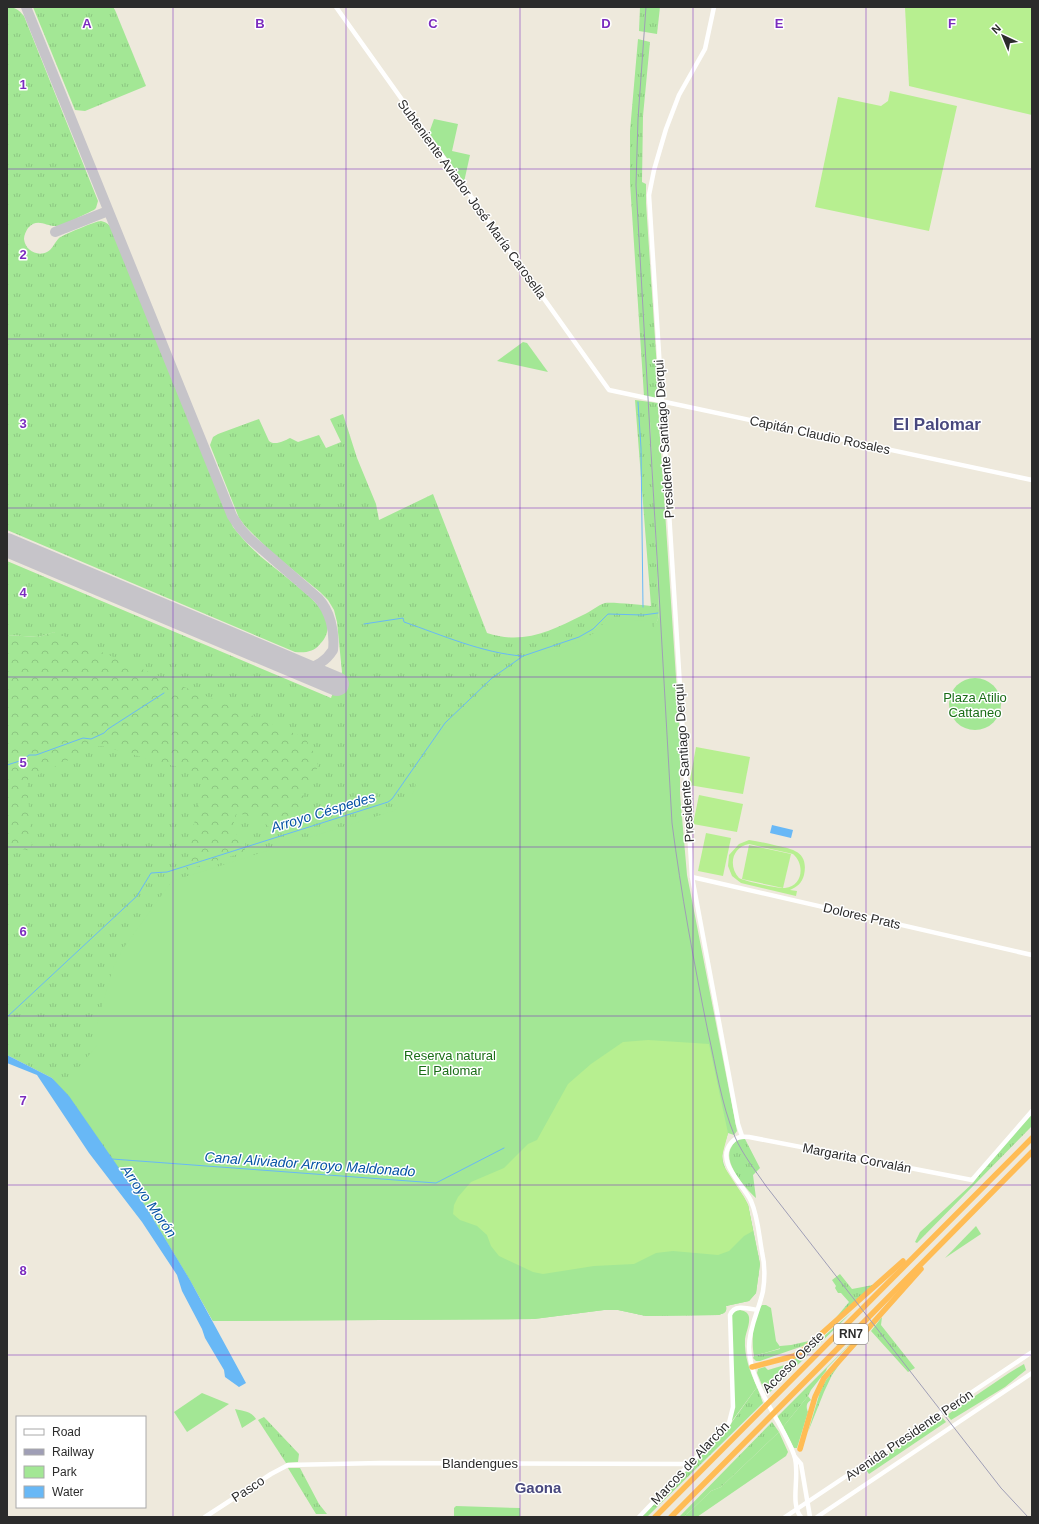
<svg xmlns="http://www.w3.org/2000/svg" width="1039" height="1524" viewBox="0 0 1039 1524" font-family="Helvetica,sans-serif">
<defs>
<pattern id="grass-tufts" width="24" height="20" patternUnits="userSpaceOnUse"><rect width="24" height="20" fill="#a3e795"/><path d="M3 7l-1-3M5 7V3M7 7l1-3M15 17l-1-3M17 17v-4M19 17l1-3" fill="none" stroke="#8cc681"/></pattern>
<pattern id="forest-crowns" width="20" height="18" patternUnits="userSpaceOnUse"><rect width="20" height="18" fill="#a3e795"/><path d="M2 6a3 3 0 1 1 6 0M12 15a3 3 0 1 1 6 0" fill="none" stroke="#8cc681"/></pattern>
</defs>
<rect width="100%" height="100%" fill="#eee9dc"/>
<g fill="url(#grass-tufts)">
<path d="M7 7C15 7 19 10 24 16L98 201 96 208 94 210C85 214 65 225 57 226 46 227 38 217 28 228 26 231 24 235 24 239 25 250 37 257 47 252 53 249 54 243 59 238 63 235 96 221 101 221 106 222 108 224 111 227L233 527C241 537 250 547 260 556 270 564 281 573 291 581 308 595 343 620 320 644 314 652 305 653 295 652L7 530Z"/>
<polygon points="33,7 113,7 115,10 146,86 85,111 75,110"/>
<polygon points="640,7 660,7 657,34 639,31"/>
<polygon points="638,39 650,42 643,116 642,182 646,184 646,203 659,399 644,396 630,183 630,131"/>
<path d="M635 400 658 403 659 421 650 422 659 611 658 619 653 631 666 838 725 1143C714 1167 739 1185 748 1205L760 1264 756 1293 749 1301 726 1306C727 1312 725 1313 719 1315L646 1316 618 1310H604L534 1319 213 1321 190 1280 146 1207 52 1078 7 1055V702L55 632 38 637 7 635V561L331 698 342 672 337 622 334 610 328 600 320 592 271 552 245 526 239 518 233 503 210 445 213 437 218 434 259 419 269 441C275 446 284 441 290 438L298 442 319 435 326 448 341 442 330 419 343 414 357 458 376 504 379 520 433 494 487 633C523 645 551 631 583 615 590 612 598 605 605 603 614 602 640 605 651 606Z"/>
<polygon points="1032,1113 1032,1126 917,1243 915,1242 920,1232 973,1183 984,1168"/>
<path d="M745 1139 760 1168 753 1175 756 1198C745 1188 721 1161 732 1146 735 1140 739 1139 745 1139Z"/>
<polygon points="840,1274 852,1289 873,1285 834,1320 849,1302 841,1293 838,1293 835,1288 836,1286 832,1280"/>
<path d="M852 1312 767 1395 762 1385C772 1379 786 1371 790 1361L801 1356Z"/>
<polygon points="882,1317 881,1325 915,1368 908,1372 871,1331"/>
<polygon points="868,1326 827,1368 826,1371 811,1390 808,1396 783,1427 777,1417"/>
<polygon points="809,1341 803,1346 797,1348 760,1361 756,1361 753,1358 754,1356 780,1349 780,1346 791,1345"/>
<polygon points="841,1362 832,1375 824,1392 808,1432 820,1392 826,1380"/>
<polygon points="757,1387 763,1403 647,1517 641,1517 727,1429"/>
<polygon points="264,1417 299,1454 298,1462 286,1463 258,1420"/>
<polygon points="772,1422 779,1432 721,1487 711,1491 684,1517 679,1517"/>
<polygon points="288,1468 300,1468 319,1504 327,1514 316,1514"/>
</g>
<path fill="url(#forest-crowns)" d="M54 632 305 738 315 755 318 766 312 779 305 788 300 810 303 819 322 817 273 832C262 817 252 819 237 812 231 823 233 835 245 842V852L186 870 203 774 102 746 79 748V755L27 780 32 851 7 846V635L38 637Z"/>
<g fill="#a3e795">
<polygon points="434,119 458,124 452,151 470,155 464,182 429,133"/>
<polygon points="523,342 527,343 548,372 497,361"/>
<path d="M650 421H659L680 738V794L687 875 737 1131 734 1135 728 1133C726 1141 722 1149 722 1158 723 1174 741 1190 748 1205L760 1264 756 1293 749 1301 726 1306C727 1312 725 1313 719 1315L646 1316 618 1310H604L534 1319 213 1321 190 1280 146 1207 100 1139 69 1096 60 1086 82 1064 97 1045V1024L112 971 122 950 172 881 393 811 401 806 412 795 415 789 416 781 415 774 419 764 447 725 489 684 524 657 564 647 584 639 594 633 607 620 615 619 652 621 653 629 658 619 659 611Z"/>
<circle cx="975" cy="704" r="26"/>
<polygon points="976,1226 981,1234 945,1258"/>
<path d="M762 1305H766L771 1308 776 1341 781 1348 754 1356C751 1342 753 1316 762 1305Z"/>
<path d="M740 1310C744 1311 748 1312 749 1317 750 1324 746 1332 745 1339 744 1356 750 1372 757 1387L732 1421 731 1317 733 1311Z"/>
<polygon points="788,1364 789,1366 770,1380 762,1385 757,1373 758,1369 765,1367 768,1370"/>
<polygon points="1024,1364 1026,1370 1005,1387 951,1420 947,1415 1009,1373"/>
<polygon points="202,1393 229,1404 187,1432 174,1412"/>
<path d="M808 1396 811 1400C806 1403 806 1407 808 1412L797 1448H794L783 1427Z"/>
<path d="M235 1409C243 1411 251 1411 256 1419L242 1428Z"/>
<polygon points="942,1417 946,1422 869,1474 866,1470"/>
<polygon points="779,1432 788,1452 786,1456 697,1517 684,1517 711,1491 721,1487"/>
<polygon points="456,1506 520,1508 520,1517 454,1517 454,1508"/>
</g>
<g fill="#b7ef90" fill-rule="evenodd">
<polygon points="905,7 1032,7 1032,115 909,86"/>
<polygon points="890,91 957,106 929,231 815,207 838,97 881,106 888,101"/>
<polygon points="696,747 750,757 743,794 689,785"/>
<polygon points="699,795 743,804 737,832 693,824"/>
<polygon points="706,833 731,838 723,876 698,871"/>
<path d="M749 840C757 841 766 843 774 845 792 849 809 851 804 875 802 883 797 887 790 890L797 891 796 896 741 883 732 876 728 866 729 855 739 844ZM749 844 793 854C805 864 803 886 785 888 780 889 744 881 739 878 728 866 732 847 749 844Z"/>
<polygon points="749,845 791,854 783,888 742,879"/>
<polygon points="648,1040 709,1044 728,1133 722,1156 723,1165 744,1197 748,1205 753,1231 744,1236 729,1251 718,1255 673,1251 656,1253 634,1264 594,1266 543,1274 533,1272 499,1256 491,1246 487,1235 477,1226 460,1220 453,1214 454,1205 458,1197 471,1182 504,1168 528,1144 537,1140 568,1084 591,1064 623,1042"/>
</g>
<g fill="#68b8f6">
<polygon points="772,825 793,830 791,838 770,833"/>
<polygon points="7,1055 52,1078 69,1096 146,1207 190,1280 246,1383 239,1387 225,1377 224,1370 205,1338 202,1329 182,1291 177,1275 142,1222 89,1153 37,1075 7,1063"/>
</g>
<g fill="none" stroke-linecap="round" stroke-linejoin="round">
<g stroke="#68b8f6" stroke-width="1">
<polyline points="638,402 641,448 643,607"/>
<path d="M364 624 403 618 404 622C442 635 482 653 522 656"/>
<polyline points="7,765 23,760 29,755 36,755 83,738 91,739 104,733 108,729 164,693"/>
<polyline points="7,1017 137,896 151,873 167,872 388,802 392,799 445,723 492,678 523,656 579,637 593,629 608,614 643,615 658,613"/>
<polyline points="112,1159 436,1183 504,1148"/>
</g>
<g stroke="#c6c4c9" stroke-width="10">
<path d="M26 7 232 516 240 528 249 538 318 598C330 611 335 631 333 650 326 661 317 666 304 670"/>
<polyline points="55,232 108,211"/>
</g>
<polyline stroke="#c6c4c9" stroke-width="24" points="7,545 337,684"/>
<g stroke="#fff" stroke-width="4.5">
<polyline points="336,7 609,390 1032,480"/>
<polyline points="714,7 705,49 679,95 666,129 654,170 649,195 692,877 738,1124 742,1136"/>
<polyline points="692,877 1032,955"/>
<polyline points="795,1457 801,1464 810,1517"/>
<polyline points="205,1517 271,1474 288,1465 381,1463 690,1464"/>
<path d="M639 1517 729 1423 733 1407 730 1315C734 1304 747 1308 757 1310"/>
<polyline points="785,1517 1032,1352"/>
<path d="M801 1517C789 1503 801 1473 794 1455 781 1419 750 1386 749 1347 749 1327 759 1310 763 1291 765 1278 765 1265 762 1252 759 1236 758 1217 751 1201 744 1185 715 1162 731 1143 736 1137 741 1136 749 1137L972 1180 1032 1111"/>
<polyline points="817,1517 1032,1373"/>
</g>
<g stroke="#ffbc55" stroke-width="5.5">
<polyline points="752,1367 794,1356 801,1352 903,1261"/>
<polyline points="800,1449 815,1397 824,1378 921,1269"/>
<polyline points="655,1517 1032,1138"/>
<polyline points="671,1517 1032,1152"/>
</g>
<path stroke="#9f9eb6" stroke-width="1" d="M646 7 638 119 636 185 672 823C681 893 694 963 708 1032 716 1067 721 1103 735 1137 743 1155 755 1170 766 1186L1001 1488 1028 1517"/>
</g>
<path fill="none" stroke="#7b2cbf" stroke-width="1" stroke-opacity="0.55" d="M173 7V1517M346 7V1517M520 7V1517M693 7V1517M866 7V1517M7 169H1032M7 339H1032M7 508H1032M7 677H1032M7 847H1032M7 1016H1032M7 1185H1032M7 1355H1032"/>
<g text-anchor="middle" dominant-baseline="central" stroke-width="3" stroke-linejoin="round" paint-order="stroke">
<rect fill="#fff" stroke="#6b6b6b" stroke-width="1" x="834" y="1324" width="34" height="20" rx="3"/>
<g font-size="12" font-weight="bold" fill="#2b2b2b">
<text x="851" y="1334">RN7</text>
</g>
<g font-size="13" fill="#2b2b2b" stroke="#fff">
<text transform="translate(472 199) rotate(54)">Subteniente Aviador José María Carosella</text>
<text transform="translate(820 435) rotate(12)">Capitán Claudio Rosales</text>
<text transform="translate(664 439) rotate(-94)">Presidente Santiago Derqui</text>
<text transform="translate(684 763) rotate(-94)">Presidente Santiago Derqui</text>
<text transform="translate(862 916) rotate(13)">Dolores Prats</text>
<text transform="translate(857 1158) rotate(11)">Margarita Corvalán</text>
<text transform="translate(793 1362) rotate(-45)">Acceso Oeste</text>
<text transform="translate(909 1435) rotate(-34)">Avenida Presidente Perón</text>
<text x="480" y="1463">Blandengues</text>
<text transform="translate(690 1463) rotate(-47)">Marcos de Alarcón</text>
<text transform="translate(248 1489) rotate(-33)">Pasco</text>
</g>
<g font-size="13" fill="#196d16" stroke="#fff">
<text x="975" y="697">Plaza Atilio<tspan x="975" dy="15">Cattaneo</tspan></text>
<text x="450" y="1055">Reserva natural<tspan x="450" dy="15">El Palomar</tspan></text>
</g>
<g font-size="14" font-style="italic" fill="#0552a4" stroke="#fff">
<text transform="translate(323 812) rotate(-17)">Arroyo Céspedes</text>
<text transform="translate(310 1164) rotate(4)">Canal Aliviador Arroyo Maldonado</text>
<text transform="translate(149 1201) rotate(55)">Arroyo Morón</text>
</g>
<g font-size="15" font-weight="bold" fill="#48487e" stroke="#fff">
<text x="538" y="1487">Gaona</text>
</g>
<g font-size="17" font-weight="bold" fill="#48487e" stroke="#fff">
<text x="937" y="424">El Palomar</text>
</g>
</g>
<g font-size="13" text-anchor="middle" font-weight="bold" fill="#7b2cbf" stroke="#fff" stroke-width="3" stroke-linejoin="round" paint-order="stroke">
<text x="87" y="28">A</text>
<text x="260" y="28">B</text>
<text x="433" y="28">C</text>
<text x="606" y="28">D</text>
<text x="779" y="28">E</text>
<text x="952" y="28">F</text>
<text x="23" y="89">1</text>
<text x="23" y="259">2</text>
<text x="23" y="428">3</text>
<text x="23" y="597">4</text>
<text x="23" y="767">5</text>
<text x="23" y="936">6</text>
<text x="23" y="1105">7</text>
<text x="23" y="1275">8</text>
</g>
<rect width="1039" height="1524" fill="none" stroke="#2b2b2b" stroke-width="16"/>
<rect x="16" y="1416" width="130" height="92" fill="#ffffff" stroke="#aaaaaa"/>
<rect x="24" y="1429" width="20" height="6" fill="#ffffff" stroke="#aaaaaa"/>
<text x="52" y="1436" font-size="12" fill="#2b2b2b">Road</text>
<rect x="24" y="1449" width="20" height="6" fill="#9f9eb6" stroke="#aaaaaa"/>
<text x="52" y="1456" font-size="12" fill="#2b2b2b">Railway</text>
<rect x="24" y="1466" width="20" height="12" fill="#a3e795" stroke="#aaaaaa"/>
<text x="52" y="1476" font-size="12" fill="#2b2b2b">Park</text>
<rect x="24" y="1486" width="20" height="12" fill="#68b8f6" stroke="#aaaaaa"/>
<text x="52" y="1496" font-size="12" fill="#2b2b2b">Water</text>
<g transform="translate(1003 36) rotate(316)" stroke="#ffffff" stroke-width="3" paint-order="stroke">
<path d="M0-3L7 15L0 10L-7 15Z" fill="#2b2b2b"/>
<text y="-6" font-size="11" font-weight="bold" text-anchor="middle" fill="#2b2b2b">N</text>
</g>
</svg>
